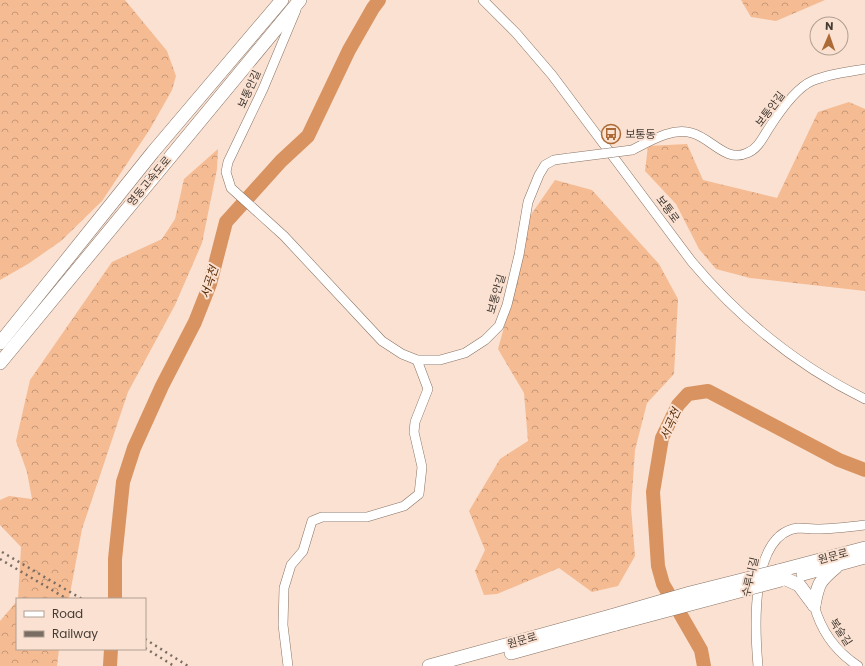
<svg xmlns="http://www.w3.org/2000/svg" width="865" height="666" viewBox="0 0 865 666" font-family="Poppins,'Noto Sans KR',sans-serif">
<defs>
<pattern id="forest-crowns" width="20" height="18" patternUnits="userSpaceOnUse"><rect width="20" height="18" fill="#f5bb93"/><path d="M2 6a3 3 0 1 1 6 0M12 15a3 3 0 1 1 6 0" fill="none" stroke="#c89979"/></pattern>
</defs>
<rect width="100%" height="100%" fill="#fae1d1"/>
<g fill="url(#forest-crowns)">
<polygon points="0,0 125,0 167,51 176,76 172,90 150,129 102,201 61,241 28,264 0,280"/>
<polygon points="741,0 825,0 776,21 751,17"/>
<polygon points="849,102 865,109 865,291 750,278 716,269 699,249 676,204 645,171 648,146 687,144 703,180 777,198 818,112"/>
<polygon points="218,149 217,169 202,243 175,305 128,392 82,529 69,599 18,599 21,547 0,525 0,500 9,496 32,499 27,472 16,441 30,380 112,262 162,239 175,219 184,179"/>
<polygon points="555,180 592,190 659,264 678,299 674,374 647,403 635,450 631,508 635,556 618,586 592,592 559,568 497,594 484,595 475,571 485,550 469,511 500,459 528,441 524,393 498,349 521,266 528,219"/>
<polygon points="17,601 17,649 59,649 57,666 0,666 0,621"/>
</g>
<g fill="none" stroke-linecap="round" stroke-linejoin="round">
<g stroke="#d89361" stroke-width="14">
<polyline points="115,599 115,559 123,482 134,448 162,386 195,322 210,284 226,222 281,161 308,136 349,50 373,8 379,0"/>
<polyline points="110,666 111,649"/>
<polyline points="704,666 701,650 663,584 658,566 653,492 662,438 678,405 688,394 708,391 839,460 865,470"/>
</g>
<defs>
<g id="minor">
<path d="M483 0 516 33 552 75 692 262C740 319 798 366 865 399"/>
<polyline points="296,10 263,89 228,162 226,172 231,188 284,236 382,341 402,354 417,360 440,360 465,353 485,340 499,326 507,305 519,255 528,202 539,175 545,165 554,160 569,158"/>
<path d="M632 150C650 141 672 127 692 133 711 138 726 163 747 153 758 149 763 137 769 128 778 114 796 88 812 81 828 74 847 72 865 69"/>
<path d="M814 605C821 631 835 651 858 666"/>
<polyline points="288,666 283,625 284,588 291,565 303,551 312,521 322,517 367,517 404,506 419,494 422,467 414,432 415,422 428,389 417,360"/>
<path d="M758 666C755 631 749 534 798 528 804 528 810 529 816 529 833 529 849 527 865 525"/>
</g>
<g id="highway">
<polyline points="0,343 153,152 282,0"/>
<polyline points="0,363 300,0"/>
<polyline points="778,571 865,548"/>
<polyline points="803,574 865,557"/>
<polyline points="786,579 799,585 814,605"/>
<path d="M814 605C818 584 819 581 836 567"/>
<polyline points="511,653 616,624"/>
<polyline points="429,666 614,615"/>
</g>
</defs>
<use href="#minor" stroke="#887364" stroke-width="10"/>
<use href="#highway" stroke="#887364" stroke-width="14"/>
<use href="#minor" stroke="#fff" stroke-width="9"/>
<use href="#highway" stroke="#fff" stroke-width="13"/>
<g stroke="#7a6d63" stroke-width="2.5" stroke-dasharray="2 4" stroke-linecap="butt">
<polyline points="2,552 82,599"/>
<polyline points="0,559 67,599"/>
<polyline points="145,639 188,666"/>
<polyline points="145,648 174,666"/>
</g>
<defs>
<polyline id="minor-bridge" points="569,158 632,150"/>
<g id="highway-bridge">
<polyline points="614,615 690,593 778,571"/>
<polyline points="616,624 781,580"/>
</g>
</defs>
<use href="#minor-bridge" stroke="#887364" stroke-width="10" stroke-linecap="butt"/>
<use href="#highway-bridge" stroke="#887364" stroke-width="14" stroke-linecap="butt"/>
<use href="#minor-bridge" stroke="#fff" stroke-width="9"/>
<use href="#highway-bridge" stroke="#fff" stroke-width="13"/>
</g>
<defs>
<symbol id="bus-ring" viewBox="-11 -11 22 22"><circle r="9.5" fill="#fae1d1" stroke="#ac6a36" stroke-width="1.5"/><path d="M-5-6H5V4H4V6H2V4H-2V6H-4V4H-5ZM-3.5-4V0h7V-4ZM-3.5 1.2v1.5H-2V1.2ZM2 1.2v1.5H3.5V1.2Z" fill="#ac6a36"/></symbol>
</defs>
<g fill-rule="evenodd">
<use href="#bus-ring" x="600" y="123" width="22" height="22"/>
</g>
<g text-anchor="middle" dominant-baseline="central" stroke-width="4" stroke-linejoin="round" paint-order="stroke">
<g font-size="11" fill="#443b34" stroke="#fae1d1">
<text transform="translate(249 89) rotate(-66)">보통안길</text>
<text transform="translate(770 109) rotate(-53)">보통안길</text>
<text transform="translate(149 181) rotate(-50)">영동고속도로</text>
<text transform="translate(668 209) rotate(53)">보통로</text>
<text transform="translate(496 294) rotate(-74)">보통안길</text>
<text transform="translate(833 556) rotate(-15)">원문로</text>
<text transform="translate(750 577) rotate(-77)">수루니길</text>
<text transform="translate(841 632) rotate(56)">복술길</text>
<text transform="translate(522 640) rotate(-16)">원문로</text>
</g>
<g font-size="11" fill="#443b34" stroke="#fae1d1" text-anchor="start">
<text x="625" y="134">보통동</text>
</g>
<g font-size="12" font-style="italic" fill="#5c2f07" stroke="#fae1d1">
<text transform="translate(209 282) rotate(-72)">서곡천</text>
<text transform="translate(670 424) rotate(-66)">서곡천</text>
</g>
</g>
<rect x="16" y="598" width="130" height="52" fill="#fae1d1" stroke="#b19f92"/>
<rect x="24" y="611" width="20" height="6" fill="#ffffff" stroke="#b19f92"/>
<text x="52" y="618" font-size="12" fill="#443b34">Road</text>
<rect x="24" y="631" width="20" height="6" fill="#7a6d63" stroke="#b19f92"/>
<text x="52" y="638" font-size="12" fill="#443b34">Railway</text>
<g transform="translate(829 36) rotate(2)"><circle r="19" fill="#fae1d1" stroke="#b19f92"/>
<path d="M0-3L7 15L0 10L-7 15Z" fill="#ac6a36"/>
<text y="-6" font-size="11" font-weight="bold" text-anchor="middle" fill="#443b34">N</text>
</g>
</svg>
